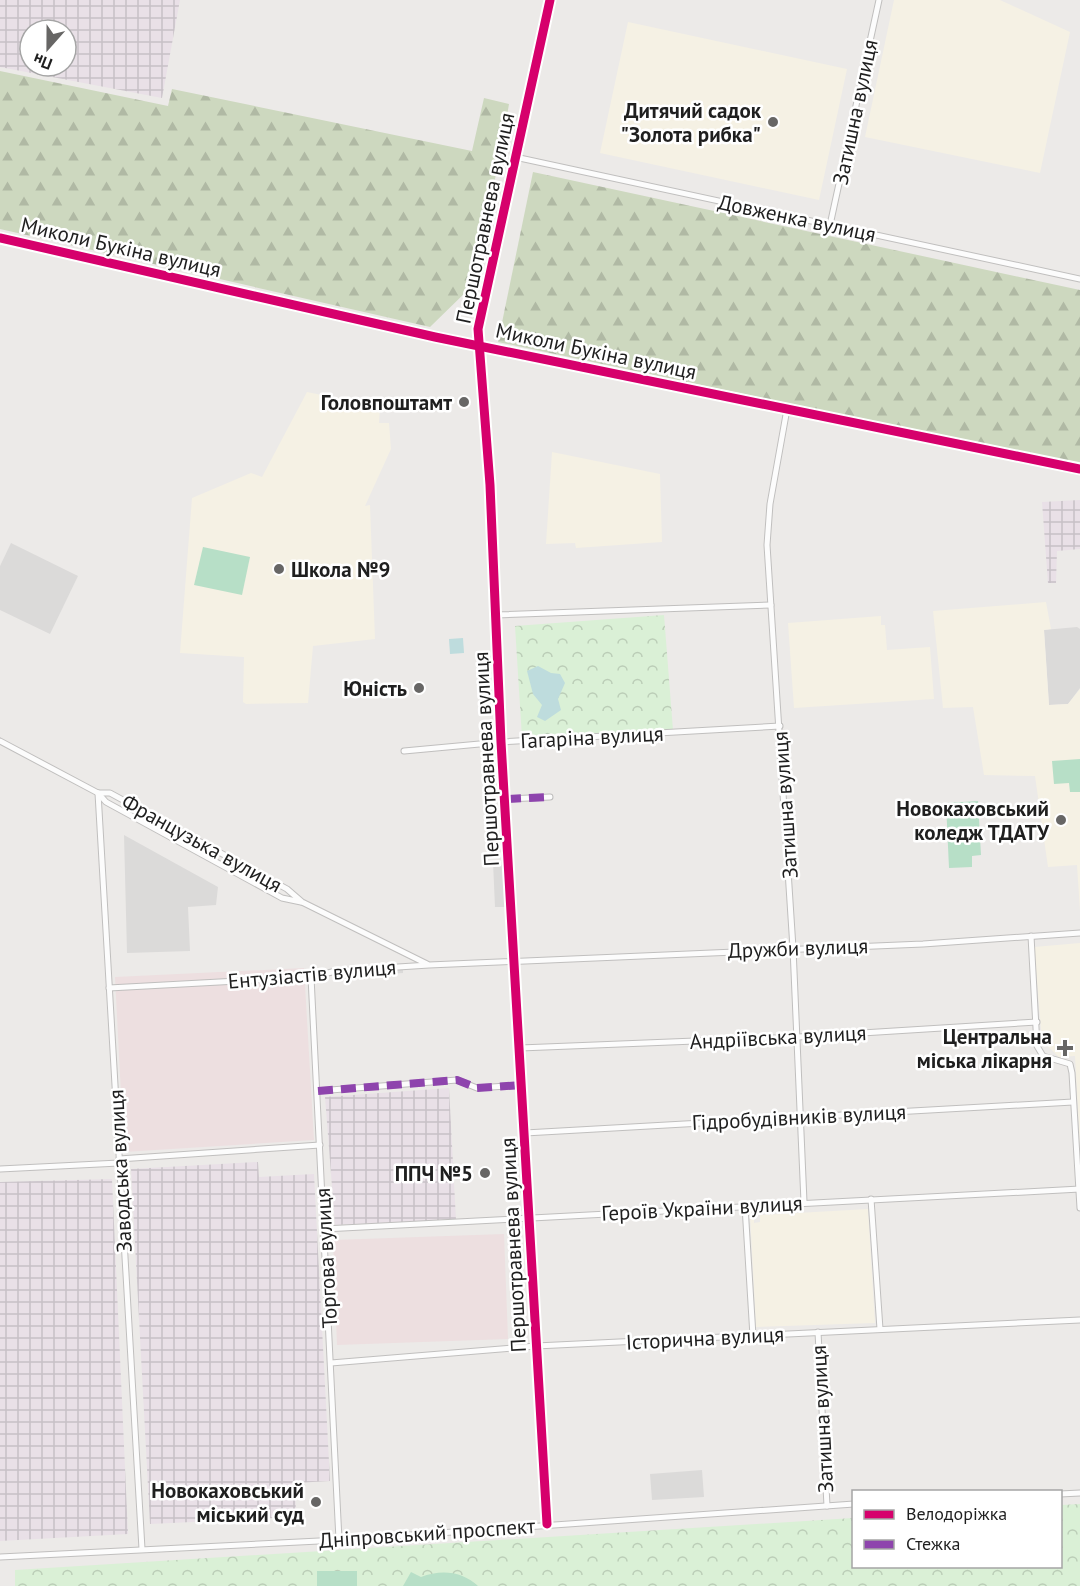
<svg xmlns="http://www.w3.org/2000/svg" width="1080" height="1586" viewBox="0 0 1080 1586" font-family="'PT Sans',sans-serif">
<defs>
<pattern id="industrial-grid" width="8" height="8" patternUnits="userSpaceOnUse" patternTransform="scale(1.5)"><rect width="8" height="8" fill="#e9e0e7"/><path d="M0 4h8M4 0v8" fill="none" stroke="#c7c0c6"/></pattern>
<pattern id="forest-firs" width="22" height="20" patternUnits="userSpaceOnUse" patternTransform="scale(1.5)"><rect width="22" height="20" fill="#cdd8bf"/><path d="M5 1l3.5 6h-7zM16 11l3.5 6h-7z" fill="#b0b9a4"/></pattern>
<pattern id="park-crowns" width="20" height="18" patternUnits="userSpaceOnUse" patternTransform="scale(1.5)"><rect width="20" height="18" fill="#daf0d6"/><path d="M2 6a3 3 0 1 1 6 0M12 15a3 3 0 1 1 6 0" fill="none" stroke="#bbcdb7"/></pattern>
</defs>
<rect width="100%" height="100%" fill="#eceae8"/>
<g fill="#dbdad9">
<polygon points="11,543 78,576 50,634 0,610 0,566"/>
<polygon points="1077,627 1080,629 1080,688 1068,704 1049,705 1044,630"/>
<polygon points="124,835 218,887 216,905 188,907 190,951 127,953"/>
<polygon points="493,862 505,862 508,907 495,907"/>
<polygon points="403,968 403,973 339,977 339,972"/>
<polygon points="702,1470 704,1497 652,1500 650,1474"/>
</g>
<g fill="#eddfe0">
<polygon points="304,968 314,1140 124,1152 115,977"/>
<polygon points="504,1234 508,1339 337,1345 333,1240"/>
</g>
<g fill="url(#industrial-grid)" fill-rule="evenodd">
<path d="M0 0H180L162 98 0 67ZM30 30H66V66H30Z"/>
<polygon points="1080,500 1080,549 1057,551 1056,583 1048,583 1042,502"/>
<polygon points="449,1088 456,1220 335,1225 325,1097"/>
<polygon points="258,1162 259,1177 314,1174 330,1481 295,1483 296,1517 150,1524 131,1169"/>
<polygon points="112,1179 128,1534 0,1541 0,1182"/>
</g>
<g fill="#f5f1e4">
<polygon points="894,0 1000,0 1070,32 1040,173 865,137"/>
<polygon points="628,22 847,69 819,200 600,153"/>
<polygon points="307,392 380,407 379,423 389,423 391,449 365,506 370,505 375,639 313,646 308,703 246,704 243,702 244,657 180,653 192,498 251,473 262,477"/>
<polygon points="552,452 660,474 662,542 576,548 575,543 546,544"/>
<polygon points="1046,602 1051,629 1044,630 1049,705 1068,704 1080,689 1080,911 1077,865 1048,867 1035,776 984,775 973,707 943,708 933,611"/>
<polygon points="881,616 881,625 885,625 887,650 930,647 934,699 794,708 788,623"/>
<polygon points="1080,943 1080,1147 1075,1056 1059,1057 1042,1041 1034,947"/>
<polygon points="868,1209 875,1323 756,1327 750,1215 754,1215 754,1223 760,1222 760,1215"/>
</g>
<g fill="url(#forest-firs)">
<polygon points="0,71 168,106 172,89 472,151 484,98 509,104 500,157 470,288 430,327 0,229"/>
<polygon points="533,172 1080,290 1080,465 498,342"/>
</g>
<g fill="url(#park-crowns)">
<polygon points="664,615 673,730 522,738 515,626"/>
<polygon points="1080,1504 1080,1586 15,1586 15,1570 853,1518 854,1566 1060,1566 1061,1505"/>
</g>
<g fill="#b7dfc7">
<polygon points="203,547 250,557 242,595 194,585"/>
<polygon points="1080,759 1080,792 1070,792 1069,783 1054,784 1052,761"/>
<polygon points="978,801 981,855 972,856 972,867 949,868 946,803"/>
<rect x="317" y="1571" width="40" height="15"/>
<path d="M411 1572 421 1577C441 1569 462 1571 478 1586H403Z"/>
</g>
<g fill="#bedcdd">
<polygon points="463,638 464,653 450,654 449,639"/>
<polygon points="538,666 551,673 560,674 565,683 558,699 561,710 545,721 537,717 542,705 533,694 527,671"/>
</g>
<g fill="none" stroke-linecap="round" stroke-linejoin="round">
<defs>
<g id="minor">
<polyline points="515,157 1080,279"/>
<polyline points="830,225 879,0"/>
<polyline points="479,346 490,485 501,742 547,1524"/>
<polyline points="787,409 770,504 767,545 793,948 804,1202"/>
<polyline points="497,615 771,605"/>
<polyline points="0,741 98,793 106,802 282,898 301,902"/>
<polyline points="404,751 501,742 780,726"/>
<polyline points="98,793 142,1549"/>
<polyline points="98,793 110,793 287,889 302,902 427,964"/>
<polyline points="506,799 550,797"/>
<polyline points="1031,936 1037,1046 1043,1056 1070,1064 1072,1073 1080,1208"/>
<polyline points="311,977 339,1540"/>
<polyline points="109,988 311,977 336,971 429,965 923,944 1080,933"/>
<polyline points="520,1048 798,1037 1037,1022"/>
<polyline points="318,1091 457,1080 477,1088 522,1085"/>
<polyline points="525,1133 1073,1102"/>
<polyline points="119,1159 320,1145"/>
<polyline points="0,1169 119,1163"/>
<polyline points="871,1199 880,1329"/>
<polyline points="745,1206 753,1336"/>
<polyline points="324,1229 1080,1189"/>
<polyline points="818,1332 827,1506"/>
<polyline points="331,1363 536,1346 1080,1320"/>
<polyline points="1060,1494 1080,1493"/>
<polyline points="0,1557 339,1540 854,1504"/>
</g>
<g id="tertiary">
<polyline points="0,238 435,337 1080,469"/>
<polyline points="479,346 479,319 550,0"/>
</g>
</defs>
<use href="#minor" stroke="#c0bfbe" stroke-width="7"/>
<use href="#tertiary" stroke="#c0bfbe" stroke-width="8"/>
<use href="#minor" stroke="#fcfcfc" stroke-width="5"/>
<use href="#tertiary" stroke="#fcfcfc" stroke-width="7"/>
<g stroke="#8e44ad" stroke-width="8" stroke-dasharray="15 8" stroke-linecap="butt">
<polyline points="506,799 550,797"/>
<polyline points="318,1091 457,1080 477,1088 522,1085"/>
</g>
<defs>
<g id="cycleway">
<polyline points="0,238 435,337 1080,469"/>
<polyline points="547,1524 501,742 490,485 478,329 550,0"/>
</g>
</defs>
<use href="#cycleway" stroke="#fff" stroke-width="13"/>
<use href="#cycleway" stroke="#d6006c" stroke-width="9"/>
</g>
<g fill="#676665" stroke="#fff" stroke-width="2">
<circle cx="773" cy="122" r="6"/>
<circle cx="464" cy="402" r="6"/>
<circle cx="279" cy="569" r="6"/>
<circle cx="419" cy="688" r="6"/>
<circle cx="1061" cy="820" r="6"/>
<path d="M1062 1039h6v6h6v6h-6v6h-6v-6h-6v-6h6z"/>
<circle cx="485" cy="1173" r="6"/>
<circle cx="316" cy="1502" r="6"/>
</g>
<g text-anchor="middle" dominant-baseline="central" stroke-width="5" stroke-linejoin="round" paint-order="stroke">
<g font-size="21" font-weight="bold" fill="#1f1f1f" stroke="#fff" text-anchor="end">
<text x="761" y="110">Дитячий садок<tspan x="761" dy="24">"Золота рибка"</tspan></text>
<text x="452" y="402">Головпоштамт</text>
<text x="291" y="569" text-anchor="start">Школа №9</text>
<text x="407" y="688">Юність</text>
<text x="1049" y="808">Новокаховський<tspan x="1049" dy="24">коледж ТДАТУ</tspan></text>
<text x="1052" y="1036">Центральна<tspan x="1052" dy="24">міська лікарня</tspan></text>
<text x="473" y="1173">ППЧ №5</text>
<text x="304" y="1490">Новокаховський<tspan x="304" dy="24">міський суд</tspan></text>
</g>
<g font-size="21" fill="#1f1f1f" stroke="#fff">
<text transform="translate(855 112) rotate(-78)">Затишна вулиця</text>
<text transform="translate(485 218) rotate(-78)">Першотравнева вулиця</text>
<text transform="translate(797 218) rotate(12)">Довженка вулиця</text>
<text transform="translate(121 247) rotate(13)">Миколи Букіна вулиця</text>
<text transform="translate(596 351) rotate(12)">Миколи Букіна вулиця</text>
<text transform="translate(592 737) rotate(-3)">Гагаріна вулиця</text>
<text transform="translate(486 759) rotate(-93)">Першотравнева вулиця</text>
<text transform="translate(785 805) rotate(-94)">Затишна вулиця</text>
<text transform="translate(202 843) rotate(29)">Французька вулиця</text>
<text transform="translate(798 948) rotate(-2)">Дружби вулиця</text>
<text transform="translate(312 974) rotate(-5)">Ентузіастів вулиця</text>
<text transform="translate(778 1037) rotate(-3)">Андріївська вулиця</text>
<text transform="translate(799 1117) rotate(-3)">Гідробудівників вулиця</text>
<text transform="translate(120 1171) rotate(-93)">Заводська вулиця</text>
<text transform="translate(702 1208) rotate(-3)">Героїв України вулиця</text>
<text transform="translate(513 1245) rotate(-93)">Першотравнева вулиця</text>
<text transform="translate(326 1258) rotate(-93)">Торгова вулиця</text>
<text transform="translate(705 1338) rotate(-3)">Історична вулиця</text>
<text transform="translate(822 1419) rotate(-93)">Затишна вулиця</text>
<text transform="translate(427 1533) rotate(-4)">Дніпровський проспект</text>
</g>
</g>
<rect x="852" y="1490" width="210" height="78" fill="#ffffff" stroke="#a5a5a5" stroke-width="1.5"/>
<rect x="864" y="1510" width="30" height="9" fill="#d6006c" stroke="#a5a5a5" stroke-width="1.5"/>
<text x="906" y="1520" font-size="18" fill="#1f1f1f">Велодоріжка</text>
<rect x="864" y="1540" width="30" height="9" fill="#8e44ad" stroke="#a5a5a5" stroke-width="1.5"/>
<text x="906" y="1550" font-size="18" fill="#1f1f1f">Стежка</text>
<g transform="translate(48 48) rotate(201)"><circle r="28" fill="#ffffff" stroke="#a5a5a5" stroke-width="1.5"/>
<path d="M0-4.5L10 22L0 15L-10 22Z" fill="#676665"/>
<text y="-9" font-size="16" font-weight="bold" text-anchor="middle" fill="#1f1f1f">Пн</text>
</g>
</svg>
